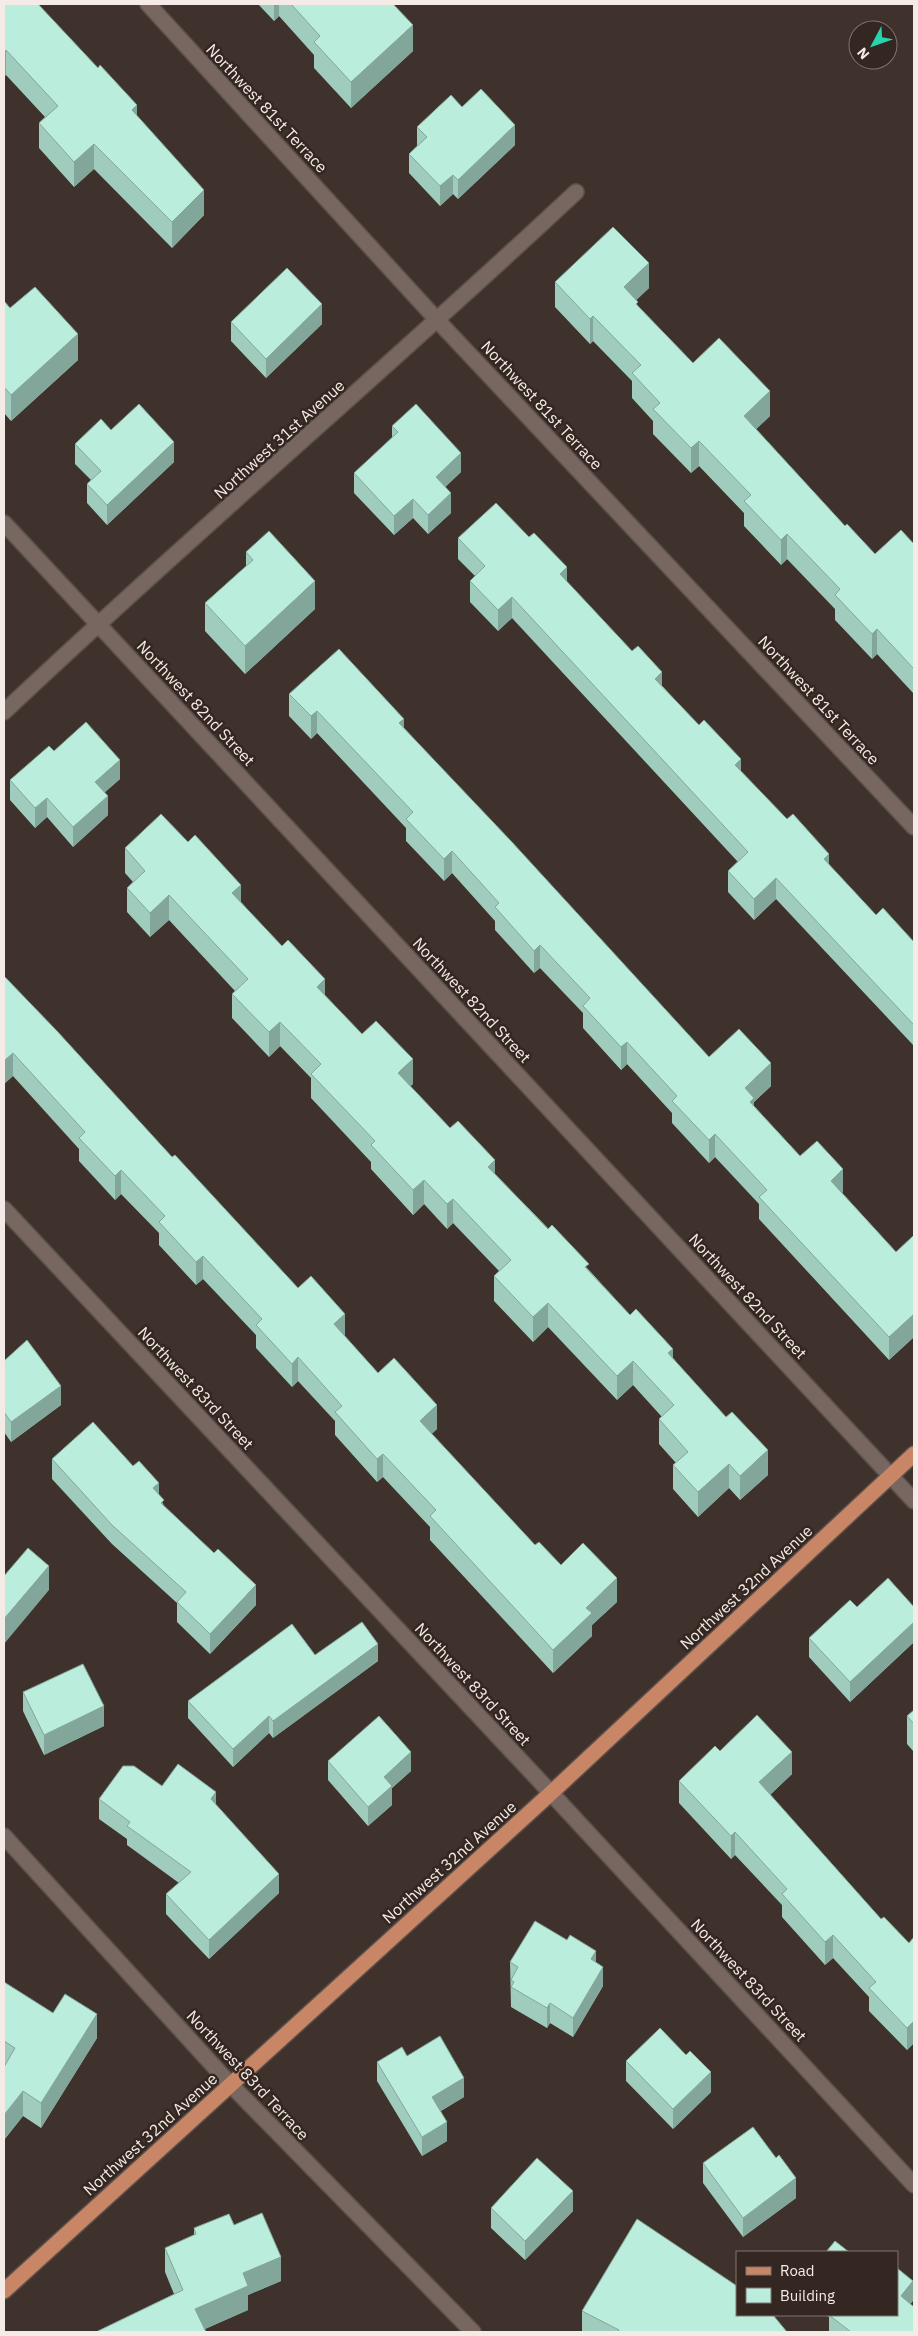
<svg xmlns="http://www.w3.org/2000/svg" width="918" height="2336" viewBox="0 0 918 2336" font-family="'IBM Plex Sans',sans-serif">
<rect width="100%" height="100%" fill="#3f312b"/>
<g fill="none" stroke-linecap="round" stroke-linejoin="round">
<defs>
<g id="minor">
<polyline points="148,4 438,321 914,827"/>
<polyline points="4,523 914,1501"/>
<path d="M4 712C191 535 388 368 576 192"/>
<polyline points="4,1209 551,1793 914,2185"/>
<polyline points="4,1836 231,2085 473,2332"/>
</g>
<polyline id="major" points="4,2291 551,1793 914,1454"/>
</defs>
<use href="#minor" stroke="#5b504a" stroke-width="18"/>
<use href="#major" stroke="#5b504a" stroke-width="18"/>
<use href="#minor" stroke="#776760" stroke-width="15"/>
<use href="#major" stroke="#c98667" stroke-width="15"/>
</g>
<g fill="#a0ccbd">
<polygon points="4,4 137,116 204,215 172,248 94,169 74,187 39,148 39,123 45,117 6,75"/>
<polygon points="258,4 393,4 413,51 351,108 314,68 314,55 279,16 274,21"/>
<polygon points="462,107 515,145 458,199 453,194 440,206 409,173 409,154 417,146 417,127"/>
<polygon points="555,282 649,288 636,300 638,307 693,363 770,416 756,429 845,526 875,554 914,544 914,694 877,654 872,659 835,620 835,609 787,559 781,565 744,526 744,513 699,466 691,473 653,434 653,421 632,398 632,381 593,341 590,344 555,307"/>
<polygon points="4,301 10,308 78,360 11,421 4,413"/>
<polygon points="231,322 322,324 266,378 231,341"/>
<polygon points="392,426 461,472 445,487 451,513 428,534 413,518 394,535 354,493 354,473 392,438"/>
<polygon points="111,430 174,462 107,525 87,503 87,484 91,480 75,464 75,444"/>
<polygon points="458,538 567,582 741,772 876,915 914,942 914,1046 776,899 754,920 728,892 728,871 738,862 512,618 498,631 470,602 470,581 475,576 458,559"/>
<polygon points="246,552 315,609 245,674 205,631 205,603 246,566"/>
<polygon points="289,694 404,728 709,1057 771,1086 754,1102 754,1106 800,1156 843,1192 842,1193 896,1252 914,1238 914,1337 889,1360 759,1219 759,1204 715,1157 709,1163 672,1123 672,1113 627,1064 621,1070 583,1028 583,1013 540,968 534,973 495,930 495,921 452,873 444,881 406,841 406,828 317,733 311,739 289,716"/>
<polygon points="54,751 120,779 105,792 108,815 73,847 47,817 35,828 10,800 10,780"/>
<polygon points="125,848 241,902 325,996 362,1034 413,1084 410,1086 450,1128 589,1270 630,1315 673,1358 768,1475 740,1500 729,1488 698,1517 673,1489 673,1465 676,1463 659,1444 659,1419 662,1417 633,1385 617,1400 548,1327 533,1342 494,1301 494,1276 499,1271 453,1223 447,1229 424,1204 413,1215 371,1169 371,1162 311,1098 311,1078 280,1046 269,1057 232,1018 232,994 235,991 169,920 150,937 127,912 127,888 133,882 125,873"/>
<polygon points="4,976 172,1157 345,1337 378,1373 437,1429 431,1434 535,1545 561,1565 617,1602 592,1625 592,1636 553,1673 430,1540 430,1527 383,1477 377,1482 335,1435 335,1421 298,1381 292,1387 256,1348 256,1335 203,1279 196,1285 159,1245 159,1233 121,1194 115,1200 79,1161 79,1149 13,1076 5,1083 4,1081"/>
<polygon points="4,1361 61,1405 11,1442 4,1432"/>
<polygon points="52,1459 159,1495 164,1506 256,1605 210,1654 177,1622 177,1603 112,1544 52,1479"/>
<polygon points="857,1607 914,1607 914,1642 850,1702 809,1657 809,1638"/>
<polygon points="315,1655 378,1661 273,1738 269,1733 233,1767 188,1718 188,1701"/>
<polygon points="23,1692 104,1726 44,1755 23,1711"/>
<polygon points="914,1710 914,1752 907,1744 907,1716"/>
<polygon points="720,1751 792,1774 770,1795 881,1919 909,1943 914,1937 914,2046 913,2044 907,2050 869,2011 869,1997 833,1958 825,1965 782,1917 782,1905 735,1855 731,1859 679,1803 679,1781"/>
<polygon points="328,1761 411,1771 392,1788 392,1805 368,1826 328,1780"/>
<polygon points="162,1786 216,1805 279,1893 209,1959 166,1914 166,1894 179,1883 127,1845 127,1839 99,1819 99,1799"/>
<polygon points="510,1962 596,1962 603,1986 573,2037 550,2023 547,2028 511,2007"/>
<polygon points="4,1982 53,2013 97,2038 41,2128 23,2116 4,2140"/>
<polygon points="686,2055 711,2092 673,2129 626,2081 626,2061"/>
<polygon points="407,2056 464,2097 441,2111 447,2141 422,2156 377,2081 377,2062"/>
<polygon points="703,2163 796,2198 743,2237 703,2183"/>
<polygon points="491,2208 573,2211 525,2260 491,2228"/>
<polygon points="234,2225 281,2281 248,2295 248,2310 205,2329 206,2332 98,2332 98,2331 174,2294 165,2272 165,2248 194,2235 194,2228"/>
<polygon points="913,2301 910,2304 914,2332 829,2332 829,2317 826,2315 897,2315"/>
<polygon points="582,2311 787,2332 582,2332"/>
</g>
<g fill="#82a69a">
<polygon points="274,4 279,4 279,16 274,21"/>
<polygon points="413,25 413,51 351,108 351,82"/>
<polygon points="6,50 6,75 4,78 4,53"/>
<polygon points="137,105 137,130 132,110"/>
<polygon points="515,125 515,145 458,199 458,180"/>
<polygon points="94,144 94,169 74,187 74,162"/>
<polygon points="453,175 453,194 440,206 440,186"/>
<polygon points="204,190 204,215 172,248 172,222"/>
<polygon points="649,263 649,288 624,312 624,287"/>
<polygon points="322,304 322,324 266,378 266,359"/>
<polygon points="593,316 593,341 590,344 590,319"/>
<polygon points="78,334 78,360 11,421 11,395"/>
<polygon points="770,391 770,416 744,441 744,416"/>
<polygon points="699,441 699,466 691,473 691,448"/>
<polygon points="174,442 174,462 107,525 107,505"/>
<polygon points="461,453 461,472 436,496 436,477"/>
<polygon points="451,493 451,513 428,534 428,515"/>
<polygon points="413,499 413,518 394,535 394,516"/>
<polygon points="787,534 787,559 781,565 781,540"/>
<polygon points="567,567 567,588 560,574"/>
<polygon points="315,581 315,609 245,674 245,646"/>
<polygon points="512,597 512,618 498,631 498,610"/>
<polygon points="877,629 877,654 872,659 872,634"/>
<polygon points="662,672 662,693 655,679"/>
<polygon points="317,711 317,733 311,739 311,716"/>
<polygon points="404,719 404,741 399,723"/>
<polygon points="741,759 741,780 735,765"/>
<polygon points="120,760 120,779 95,801 95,782"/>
<polygon points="108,796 108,815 73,847 73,827"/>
<polygon points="47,798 47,817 35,828 35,808"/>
<polygon points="452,851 452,873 444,881 444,859"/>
<polygon points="829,854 829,875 824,859"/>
<polygon points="776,878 776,899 754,920 754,899"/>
<polygon points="241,885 241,909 232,893"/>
<polygon points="169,895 169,920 150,937 150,913"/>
<polygon points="540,945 540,968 534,973 534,951"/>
<polygon points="325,979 325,1003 317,987"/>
<polygon points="280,1022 280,1046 269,1057 269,1032"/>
<polygon points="627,1042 627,1064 621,1070 621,1047"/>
<polygon points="13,1053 13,1076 5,1083 5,1060"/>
<polygon points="413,1059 413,1084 398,1098 398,1073"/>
<polygon points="771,1063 771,1086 754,1102 754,1121 745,1088"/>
<polygon points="715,1134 715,1157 709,1163 709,1140"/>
<polygon points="495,1160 495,1185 488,1167"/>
<polygon points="843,1169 843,1192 831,1203 831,1181"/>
<polygon points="121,1170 121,1194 115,1200 115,1176"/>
<polygon points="424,1180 424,1204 413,1215 413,1190"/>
<polygon points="453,1199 453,1223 447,1229 447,1204"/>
<polygon points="203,1256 203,1279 196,1285 196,1262"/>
<polygon points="548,1303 548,1327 533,1342 533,1317"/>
<polygon points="345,1314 345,1337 334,1324"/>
<polygon points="914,1314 914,1337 889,1360 889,1337"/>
<polygon points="673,1349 673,1373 668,1353"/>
<polygon points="298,1357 298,1381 292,1387 292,1364"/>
<polygon points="633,1361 633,1385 617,1400 617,1376"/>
<polygon points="61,1386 61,1405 11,1442 11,1422"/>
<polygon points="437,1405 437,1429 420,1445 420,1421"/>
<polygon points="768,1450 768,1475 740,1500 740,1476"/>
<polygon points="383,1454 383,1477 377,1482 377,1459"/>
<polygon points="729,1464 729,1488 698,1517 698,1492"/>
<polygon points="159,1483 159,1502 153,1488"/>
<polygon points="49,1566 49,1590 4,1644 4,1619"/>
<polygon points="617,1578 617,1602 592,1625 592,1636 553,1673 553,1650 586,1608"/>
<polygon points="256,1585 256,1605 210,1654 210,1634"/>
<polygon points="914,1622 914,1642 850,1702 850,1682"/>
<polygon points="378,1644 378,1661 273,1738 273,1721"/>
<polygon points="104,1706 104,1726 44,1755 44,1735"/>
<polygon points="269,1716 269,1733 233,1767 233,1749"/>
<polygon points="411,1752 411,1771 392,1788 392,1805 368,1826 368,1807 384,1777"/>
<polygon points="792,1752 792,1774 759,1805 759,1782"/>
<polygon points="216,1792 216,1812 211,1799"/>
<polygon points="735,1832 735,1855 731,1859 731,1836"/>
<polygon points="279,1874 279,1893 209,1959 209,1940"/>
<polygon points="833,1935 833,1958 825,1965 825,1942"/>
<polygon points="596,1951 596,1970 591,1959"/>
<polygon points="603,1967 603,1986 573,2037 573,2018"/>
<polygon points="550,2003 550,2023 547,2028 547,2008"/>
<polygon points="97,2014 97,2038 41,2128 41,2103"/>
<polygon points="913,2022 913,2044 907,2050 907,2028"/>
<polygon points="711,2072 711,2092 673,2129 673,2109"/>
<polygon points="464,2078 464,2097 432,2116 432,2097"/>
<polygon points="23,2091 23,2116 4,2140 4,2115"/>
<polygon points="447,2122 447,2141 422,2156 422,2137"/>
<polygon points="796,2178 796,2198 743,2237 743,2218"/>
<polygon points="573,2191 573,2211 525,2260 525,2241"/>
<polygon points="281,2257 281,2281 248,2295 248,2310 198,2332 195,2309 243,2273"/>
<polygon points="913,2281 913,2301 901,2316 901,2296"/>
</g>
<g fill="#baeddc" stroke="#82a69a">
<polygon points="4,4 38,4 98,68 100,65 137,105 132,110 204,190 172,222 94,144 74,162 39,123 58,106 6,50 4,53"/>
<polygon points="291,4 393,4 413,25 351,82 314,42 320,36"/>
<polygon points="481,89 515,125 458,180 453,175 440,186 409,154 427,137 417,127 451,95 462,107"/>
<polygon points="613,227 649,263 624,287 638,302 636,304 693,363 719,338 770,391 744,416 845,526 847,524 875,554 901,530 914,544 914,669 877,629 872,634 835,595 840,589 787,534 781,540 744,501 751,495 699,441 691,448 653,409 660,403 632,373 641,365 593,316 590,319 555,282"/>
<polygon points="287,268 322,304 266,359 231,322"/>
<polygon points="35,287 78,334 11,395 4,387 4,301 10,308"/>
<polygon points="139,404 174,442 107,505 87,484 101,471 75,444 101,419 111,430"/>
<polygon points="416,404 461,453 436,477 451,493 428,515 413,499 394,516 354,473 398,432 392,426"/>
<polygon points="496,503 529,537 534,533 567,567 560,574 632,651 638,646 662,672 655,679 699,725 704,720 741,759 735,765 787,819 793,814 829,854 824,859 876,915 883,908 914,942 914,1025 776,878 754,899 728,871 748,852 512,597 498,610 470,581 485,566 458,538"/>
<polygon points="269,531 315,581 245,646 205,603 253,560 246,552"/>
<polygon points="339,649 404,719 399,723 511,841 709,1057 739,1029 771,1063 745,1088 754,1098 750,1102 800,1156 817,1141 843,1169 831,1181 896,1252 913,1236 914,1238 914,1314 889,1337 759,1197 767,1190 715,1134 709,1140 672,1101 677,1096 627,1042 621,1047 583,1006 590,998 540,945 534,951 495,907 499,903 452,851 444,859 406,819 413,812 317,711 311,716 289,694"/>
<polygon points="86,722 120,760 95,782 108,796 73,827 47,798 35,808 10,780 49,746 54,751"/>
<polygon points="161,814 188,842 195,835 241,885 232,893 282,946 288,940 325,979 317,987 362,1034 376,1021 413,1059 398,1073 450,1128 458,1121 495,1160 488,1167 548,1229 552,1225 589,1264 585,1267 630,1315 636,1309 673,1349 668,1353 726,1417 732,1412 768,1450 740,1476 729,1464 698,1492 673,1465 688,1452 659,1419 674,1405 633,1361 617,1376 548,1303 533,1317 494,1276 511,1260 453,1199 447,1204 424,1180 413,1190 371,1145 375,1141 311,1074 321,1064 280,1022 269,1032 232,994 248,979 169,895 150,913 127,888 145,871 125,848"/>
<polygon points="4,976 57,1031 172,1157 175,1155 298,1288 311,1276 345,1314 334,1324 378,1373 394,1358 437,1405 420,1421 535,1545 539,1542 561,1565 583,1543 617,1578 586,1608 592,1613 553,1650 430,1516 436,1510 383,1454 377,1459 335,1412 342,1406 298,1357 292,1364 256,1325 262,1319 203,1256 196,1262 159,1222 165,1216 121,1170 115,1176 79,1138 85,1132 13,1053 5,1060 4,1058"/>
<polygon points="27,1340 61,1386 11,1422 4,1412 4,1361"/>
<polygon points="93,1422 133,1466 139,1461 159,1483 153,1488 164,1500 161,1503 214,1553 218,1549 256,1585 210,1634 177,1602 186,1592 112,1525 52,1459"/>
<polygon points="28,1548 49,1566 4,1619 4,1576"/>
<polygon points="888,1578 914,1607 914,1622 850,1682 809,1638 850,1600 857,1607"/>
<polygon points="362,1622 378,1644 273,1721 269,1716 233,1749 188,1701 292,1624 315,1655"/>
<polygon points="83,1664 104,1706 44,1735 23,1692"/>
<polygon points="914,1710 914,1724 907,1716"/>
<polygon points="757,1715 792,1752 759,1782 881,1919 884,1917 909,1943 914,1937 914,2023 913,2022 907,2028 869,1988 876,1982 833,1935 825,1942 782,1894 787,1889 735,1832 731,1836 679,1781 715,1746 720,1751"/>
<polygon points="379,1716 411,1752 384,1777 392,1786 368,1807 328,1761"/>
<polygon points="178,1764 216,1792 211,1799 279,1874 209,1940 166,1894 191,1872 127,1826 130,1822 99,1799 123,1766 134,1766 162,1786"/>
<polygon points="535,1921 567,1940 570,1935 596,1951 591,1959 603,1967 573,2018 550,2003 547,2008 511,1987 514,1982 511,1980 518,1967 510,1962"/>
<polygon points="4,1982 53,2013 65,1994 97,2014 41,2103 23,2091 4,2115 4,2067 15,2048 4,2041"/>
<polygon points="660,2028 686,2055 690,2051 711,2072 673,2109 626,2061"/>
<polygon points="440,2036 464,2078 432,2097 447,2122 422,2137 377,2062 402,2047 407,2056"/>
<polygon points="753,2127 776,2158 779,2155 796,2178 743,2218 703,2163"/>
<polygon points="537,2158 573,2191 525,2241 491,2208"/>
<polygon points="262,2213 281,2257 243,2273 248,2286 195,2309 206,2332 98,2332 98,2331 183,2290 165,2248 196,2234 194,2228 229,2214 234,2225"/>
<polygon points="637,2219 737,2286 737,2315 773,2315 787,2332 618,2332 619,2330 582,2311"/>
<polygon points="835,2241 849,2252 826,2252"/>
<polygon points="897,2268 913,2281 901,2296 914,2307 914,2332 851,2332 829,2315 897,2315"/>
</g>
<g text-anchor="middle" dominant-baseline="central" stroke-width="5" stroke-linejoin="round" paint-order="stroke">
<g font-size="16" fill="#f4ebe6" stroke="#342721">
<text transform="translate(267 108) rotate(47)">Northwest 81st Terrace</text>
<text transform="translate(542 405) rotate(47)">Northwest 81st Terrace</text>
<text transform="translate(279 439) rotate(-42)">Northwest 31st Avenue</text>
<text transform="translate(819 700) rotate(47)">Northwest 81st Terrace</text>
<text transform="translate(196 703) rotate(47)">Northwest 82nd Street</text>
<text transform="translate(472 1000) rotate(47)">Northwest 82nd Street</text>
<text transform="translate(748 1296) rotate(47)">Northwest 82nd Street</text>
<text transform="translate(196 1388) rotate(47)">Northwest 83rd Street</text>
<text transform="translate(746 1587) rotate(-43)">Northwest 32nd Avenue</text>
<text transform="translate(473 1684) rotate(47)">Northwest 83rd Street</text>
<text transform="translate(449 1862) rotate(-42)">Northwest 32nd Avenue</text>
<text transform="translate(749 1980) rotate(47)">Northwest 83rd Street</text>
<text transform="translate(248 2075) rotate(47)">Northwest 83rd Terrace</text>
<text transform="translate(150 2134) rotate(-42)">Northwest 32nd Avenue</text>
</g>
</g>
<rect width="918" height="2336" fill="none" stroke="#f4ebe6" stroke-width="10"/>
<rect x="736" y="2251" width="162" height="65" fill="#342721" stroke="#817570"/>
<rect x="746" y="2267" width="25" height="8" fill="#c98667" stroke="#817570"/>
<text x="780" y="2276" font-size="15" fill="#f4ebe6">Road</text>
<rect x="746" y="2288" width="25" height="15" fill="#baeddc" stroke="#817570"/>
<text x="780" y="2301" font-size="15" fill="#f4ebe6">Building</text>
<g transform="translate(873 45) rotate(229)"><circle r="24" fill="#342721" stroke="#817570"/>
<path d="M0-4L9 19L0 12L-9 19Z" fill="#25d5ae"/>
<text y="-8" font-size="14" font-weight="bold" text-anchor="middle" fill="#f4ebe6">N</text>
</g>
</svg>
